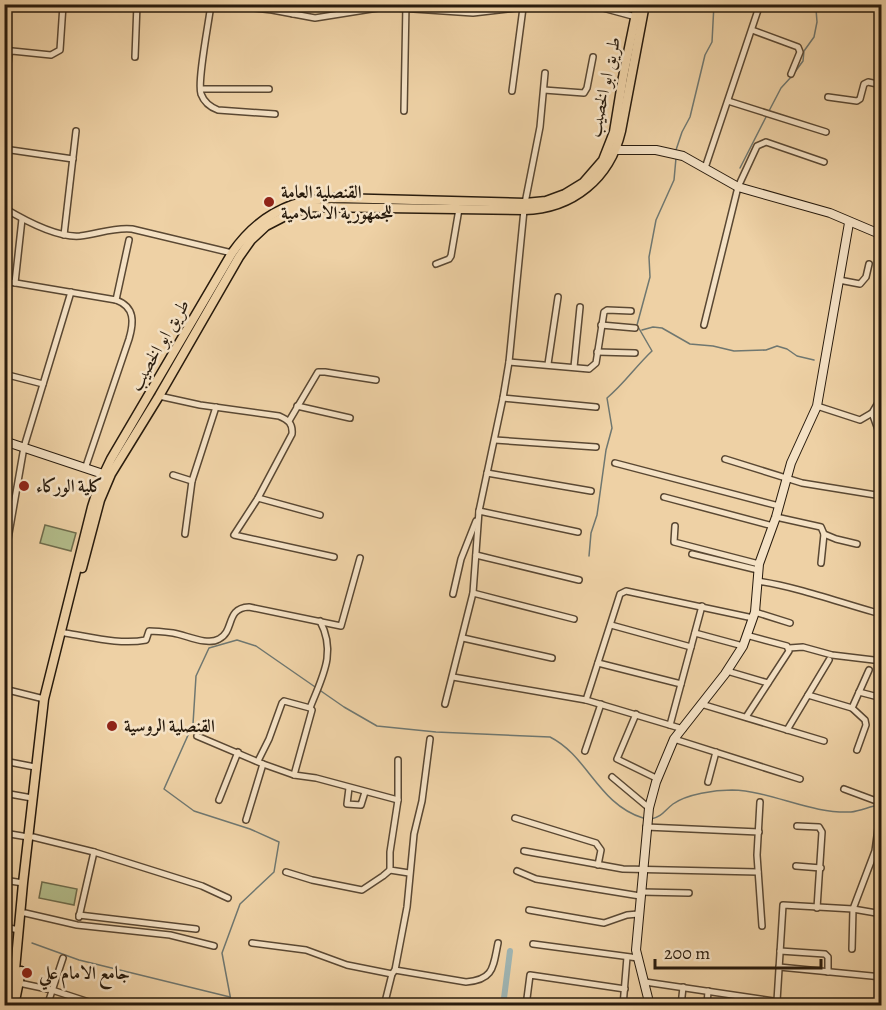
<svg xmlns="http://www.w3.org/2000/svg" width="886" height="1010" viewBox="0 0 886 1010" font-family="Alegreya,Amiri,serif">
<rect width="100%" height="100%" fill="#eed1a5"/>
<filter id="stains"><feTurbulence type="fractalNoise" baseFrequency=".00333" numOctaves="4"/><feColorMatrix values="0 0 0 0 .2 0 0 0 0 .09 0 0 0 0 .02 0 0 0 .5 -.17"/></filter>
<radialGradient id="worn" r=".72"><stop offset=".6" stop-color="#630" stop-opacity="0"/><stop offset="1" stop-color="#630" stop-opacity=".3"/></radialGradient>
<g fill="#b3bd8b" stroke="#6e6c4c" stroke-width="1.5">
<polygon points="45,525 76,533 71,551 40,543"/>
<polygon points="42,882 77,889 74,905 39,898"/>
</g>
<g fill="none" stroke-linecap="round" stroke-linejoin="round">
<g stroke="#6f7770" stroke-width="1.5">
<polyline points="769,111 781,88 792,76 803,61 804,51 814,37 817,22 816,9 819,4"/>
<polyline points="676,150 682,132 690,117 705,55 712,42 714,4"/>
<polyline points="740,168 767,115"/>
<polyline points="642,330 653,327 662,328 690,344 713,346 734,351 766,350 777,346 787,349 797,356 814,360"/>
<path d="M589 556 591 533 597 515 606 450 612 428 607 398C624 384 636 366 652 351L637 325 650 277 649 257 656 220 674 180 676 158"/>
<path d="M651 819C662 817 665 810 673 804 687 794 715 790 732 790 772 791 810 814 851 812 859 811 869 807 878 805"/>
<polyline points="4,937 10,939"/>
<polyline points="32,943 79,960 230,997"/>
<path d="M232 1006 222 953 240 904 274 872 279 842 250 829 194 811 164 789 193 724 196 676 209 648 237 640 256 646 344 707 377 726 436 732 550 737C588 756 598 804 643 818"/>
</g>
<polyline stroke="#9eb4b2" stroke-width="6" points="503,1006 510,951"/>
<defs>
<g id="street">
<polyline points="58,4 93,4"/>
<path d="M211 4C209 22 197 81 201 94 204 102 210 107 218 110L275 114"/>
<polyline points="218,4 272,10 315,18 384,7 473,13 550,4"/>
<polyline points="588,4 636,17"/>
<polyline points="807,4 813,7"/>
<polyline points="293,14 293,4"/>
<polyline points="752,30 798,47 800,52 791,74"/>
<polyline points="135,57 137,4"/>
<polyline points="201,89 269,89"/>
<polyline points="544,90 584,93 587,88 593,57"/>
<polyline points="512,91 523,8"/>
<polyline points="828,97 857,101 860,99 864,84 868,82 882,85"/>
<polyline points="728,101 826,132"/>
<polyline points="4,105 9,53 12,51 51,55 60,50 63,5"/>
<polyline points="404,111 406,4"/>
<polyline points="4,149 73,159"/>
<polyline points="705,168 760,4"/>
<polyline points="525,203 540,127 545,73"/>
<path d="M4 208C24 220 57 238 80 236 98 234 114 227 132 229L232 253"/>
<polyline points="64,235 76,131"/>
<polyline points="436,264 449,259 451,256 459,209"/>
<polyline points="839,280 860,284 866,277 869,264"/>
<path d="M4 281 116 300C135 307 134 322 129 339L86 466"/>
<polyline points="15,283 22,219"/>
<polyline points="116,300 129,240"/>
<polyline points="601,325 635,328"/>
<polyline points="704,325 738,187 757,146 766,142 824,162"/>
<polyline points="597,352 635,353"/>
<polyline points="509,362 589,369 596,363 604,312 607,310 631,311"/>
<polyline points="548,364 558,297"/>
<polyline points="574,367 580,307"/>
<polyline points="4,374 43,384"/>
<path d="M159 396 200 405 279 416C288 420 293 423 292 434L258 498 234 535 334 557"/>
<polyline points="503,398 596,407"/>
<polyline points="297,406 350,418"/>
<polyline points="817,406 860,420 872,413 882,396"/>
<polyline points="872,413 881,438 878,460 882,466"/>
<polyline points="289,421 318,372 325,372 376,380"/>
<polyline points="495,440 596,447"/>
<polyline points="725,459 802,483 882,496"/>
<polyline points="615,463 779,506"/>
<polyline points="487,473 591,491"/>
<polyline points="173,475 192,481"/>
<polyline points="664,497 773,526"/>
<polyline points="258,498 320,515"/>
<polyline points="479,513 479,511 578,532"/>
<polyline points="776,517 821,527 824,534 821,563"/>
<polyline points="675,526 674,542 759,564"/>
<polyline points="185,534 192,481 216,407"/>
<polyline points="824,534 836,539 857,544"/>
<polyline points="692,554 758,570"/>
<polyline points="476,555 579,580"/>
<polyline points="4,562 24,447 71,292"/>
<path d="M757 581C797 587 835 601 874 612H882"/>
<polyline points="473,593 574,619"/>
<polyline points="453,594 461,559 476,521"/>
<polyline points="755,612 790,623"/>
<polyline points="611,625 691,647"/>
<path d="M65 633C91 637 120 645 146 640L149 631C157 631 165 632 173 633 186 635 207 646 219 639 235 631 225 608 249 607L341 626 360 558"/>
<polyline points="695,633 743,646"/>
<polyline points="463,638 552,658"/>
<polyline points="789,648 803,647 832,655 882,661"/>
<polyline points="598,663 681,684"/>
<polyline points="727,671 768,683"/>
<polyline points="453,677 586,700 683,729"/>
<polyline points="4,689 44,699"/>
<polyline points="859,692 882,698"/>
<polyline points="808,695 852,708 865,720 866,725 857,750"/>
<polyline points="586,700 620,594 626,591 753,618"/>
<polyline points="445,704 473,593 479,511 503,398 509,362 524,210"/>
<polyline points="701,704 824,741"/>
<path d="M310 708C322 677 337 653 320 621"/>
<polyline points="852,708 869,670"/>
<polyline points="636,714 617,759 658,779"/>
<polyline points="746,717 789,651 787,646 746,635"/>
<polyline points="670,725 702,606"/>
<polyline points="787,730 829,660"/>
<polyline points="197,736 263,764 294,775 316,778 398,800"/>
<polyline points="674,739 800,779"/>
<polyline points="585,751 601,704"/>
<polyline points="398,760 398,800 390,852 390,870 409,873"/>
<polyline points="4,761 35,767"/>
<polyline points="258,761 269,739 282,703 284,701 310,708 312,710 294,775"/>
<polyline points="612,777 649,808"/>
<polyline points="708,782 716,752"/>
<polyline points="349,788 347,804 361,805 365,792"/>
<polyline points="844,789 879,802 881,806 875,851 853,909 852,949"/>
<polyline points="4,793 32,798"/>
<polyline points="219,800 238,752"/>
<polyline points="760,802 757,855 762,926"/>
<polyline points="515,818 596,843 601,850 598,865"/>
<polyline points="246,820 263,764"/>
<polyline points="797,826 819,827 822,832 817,908"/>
<polyline points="646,827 759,832"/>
<polyline points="4,833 28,837"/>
<polyline points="33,837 94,852 202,886 228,898"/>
<polyline points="524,851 623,869 758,872"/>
<polyline points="796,866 821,868"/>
<polyline points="517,871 536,879 640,896"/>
<polyline points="286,872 312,880 362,890 383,876 390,870"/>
<polyline points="4,880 23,883"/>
<polyline points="641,892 689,893"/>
<polyline points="529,910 604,923 627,915 638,914"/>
<polyline points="25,913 77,925 170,935 214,946"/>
<polyline points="79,915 196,929"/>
<polyline points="79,917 94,852"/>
<polyline points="4,927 19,930"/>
<polyline points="252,943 306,950 347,965 392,974"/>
<polyline points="533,944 638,958"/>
<polyline points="780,951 825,954 828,957 828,972"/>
<polyline points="779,967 882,977"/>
<path d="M395 970 466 982C494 980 493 967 498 943"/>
<polyline points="645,982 807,1006"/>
<polyline points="19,983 52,990 101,1006"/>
<polyline points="777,1001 783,905 853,909 882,914"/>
<polyline points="47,1006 63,958"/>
<polyline points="384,1006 392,974 395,970 407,907 414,834 422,801 430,739"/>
<polyline points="526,1006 530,975 625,989"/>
<polyline points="623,1006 627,957"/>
<polyline points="681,1006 683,987"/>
<polyline points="707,1006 708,991"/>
</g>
<g id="secondary">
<polyline points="615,150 656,150 683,156 738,187 830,213 882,235"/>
<polyline points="4,441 103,474"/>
<polyline points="650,1006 636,950 649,808 656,782 674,739 725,674 743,646 755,612 759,564 776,517 791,463 817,406 849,223"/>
</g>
<g id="primary">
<path d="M82 568 100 500 111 474 159 396 239 257 251 240 266 226 293 212 313 207 524 210C573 209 610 178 621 131L645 4"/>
<path d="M6 1006 15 970 23 883 44 699 92 507 100 482 111 459 232 253C257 217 291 198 335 198L525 203 546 201 565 194 583 183 603 160 614 132 623 77 638 4"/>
<polyline points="14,1006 21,971"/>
</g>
</defs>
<use href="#street" stroke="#5a4833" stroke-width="8"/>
<use href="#secondary" stroke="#281b0d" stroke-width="10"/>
<use href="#primary" stroke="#281b0d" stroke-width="11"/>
<use href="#street" stroke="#f4e1c4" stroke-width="5"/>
<use href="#secondary" stroke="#f4e1c4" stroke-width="8"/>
<use href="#primary" stroke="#eed1a5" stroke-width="8"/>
</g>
<g fill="#8f2418" stroke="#f4e1c4" stroke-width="2">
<circle cx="269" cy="202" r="6"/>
<circle cx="24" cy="486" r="6"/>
<circle cx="112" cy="726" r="6"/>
<circle cx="27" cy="973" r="6"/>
</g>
<g text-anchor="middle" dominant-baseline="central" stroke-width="5" stroke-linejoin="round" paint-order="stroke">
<g font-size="18" fill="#281b0d" stroke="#f4e1c4">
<text transform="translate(604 87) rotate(-78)">طريق ابو الخصيب</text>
<text transform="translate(159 345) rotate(-60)">طريق ابو الخصيب</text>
</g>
<g font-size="18" font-weight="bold" fill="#281b0d" stroke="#f4e1c4" text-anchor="start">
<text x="281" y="192">القنصلية العامة<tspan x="281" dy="21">للجمهورية الاسلامية</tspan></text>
<text x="36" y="486">كلية الوركاء</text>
<text x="124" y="726">القنصلية الروسية</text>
<text x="39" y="973">جامع الامام علي</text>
</g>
</g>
<rect width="886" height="1010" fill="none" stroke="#eed1a5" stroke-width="24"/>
<rect x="6" y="6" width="874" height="998" fill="none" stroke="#281b0d" stroke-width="3"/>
<rect x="12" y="12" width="862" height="986" fill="none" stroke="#281b0d" stroke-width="1.5"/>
<path d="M655 959v9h166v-9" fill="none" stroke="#281b0d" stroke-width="3"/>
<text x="664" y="959" font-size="18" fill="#281b0d" stroke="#f4e1c4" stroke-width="4.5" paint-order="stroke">200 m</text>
<rect width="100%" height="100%" filter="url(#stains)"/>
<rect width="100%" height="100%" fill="url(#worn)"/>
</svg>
